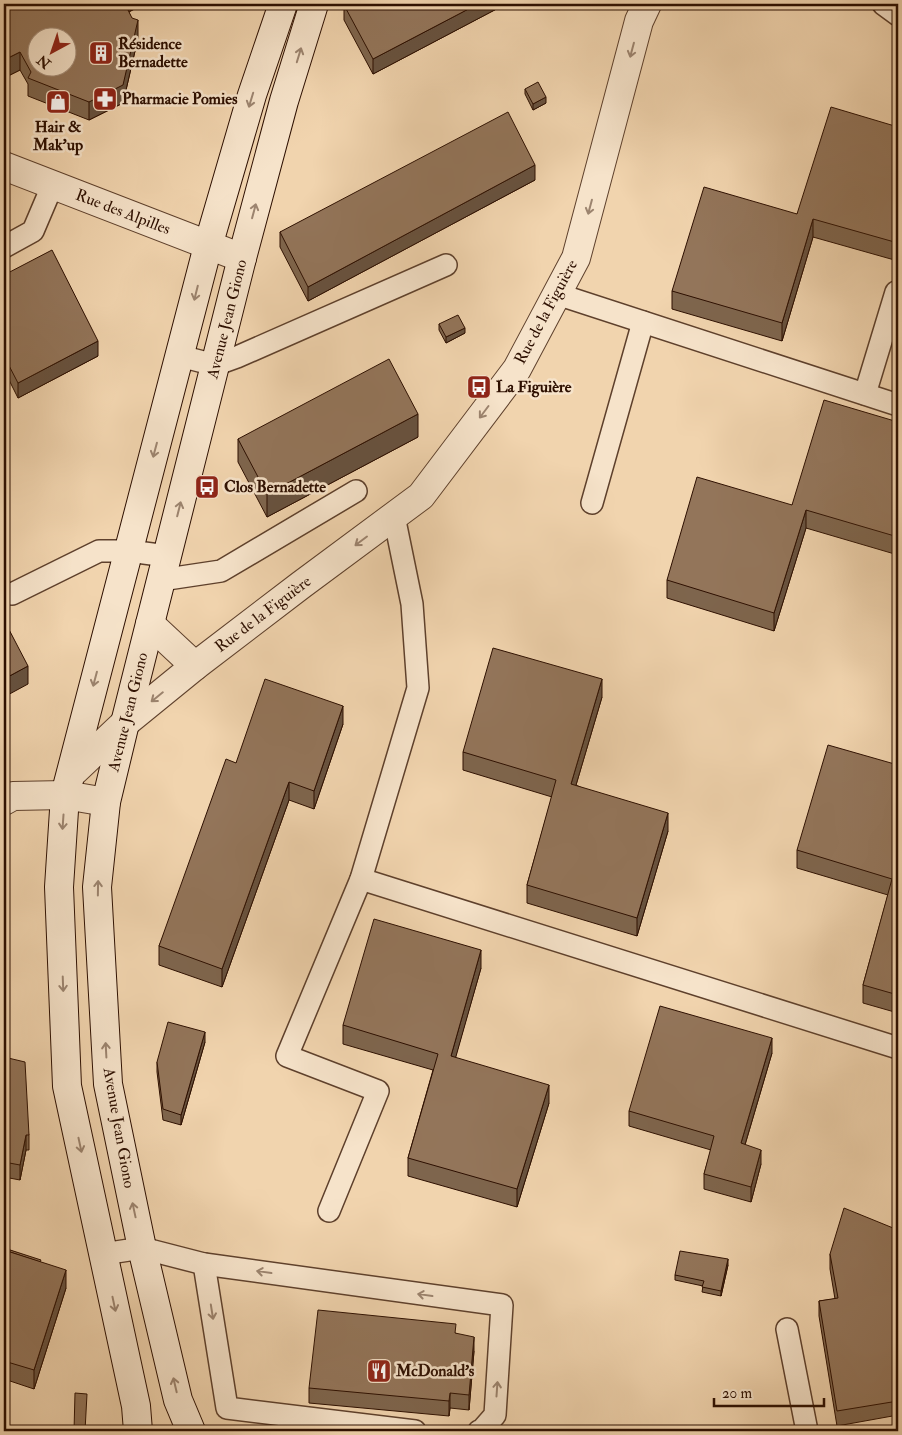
<svg xmlns="http://www.w3.org/2000/svg" width="902" height="1435" viewBox="0 0 902 1435" font-family="'IM FELL Double Pica',serif">
<rect width="100%" height="100%" fill="#f1d4ae"/>
<filter id="stains"><feTurbulence type="fractalNoise" baseFrequency=".004" numOctaves="4"/><feColorMatrix values="0 0 0 0 .2 0 0 0 0 .09 0 0 0 0 .02 0 0 0 .5 -.17"/></filter>
<radialGradient id="worn" r=".72"><stop offset=".6" stop-color="#630" stop-opacity="0"/><stop offset="1" stop-color="#630" stop-opacity=".3"/></radialGradient>
<g fill="none" stroke-linecap="round" stroke-linejoin="round">
<defs>
<g id="service">
<polyline points="883,4 898,15"/>
<polyline points="4,247 33,231 53,184"/>
<polyline points="557,294 898,405"/>
<polyline points="180,356 215,365 237,357 446,265"/>
<polyline points="865,394 896,292"/>
<polyline points="592,503 643,322"/>
<polyline points="161,580 221,571 356,491"/>
<polyline points="12,594 99,551 129,551 167,556"/>
<polyline points="361,879 898,1048"/>
<polyline points="329,1211 378,1091 287,1056 361,879 418,688 412,604 394,516"/>
<polyline points="103,1254 142,1248 204,1264 502,1305 495,1415 481,1431 479,1431"/>
<polyline points="204,1264 227,1408 415,1431"/>
<polyline points="787,1329 807,1431"/>
</g>
<g id="minor">
<polyline points="150,624 195,666"/>
<polyline points="71,774 125,723 195,666 301,585 421,496 517,369 576,258 639,21 647,4"/>
<polyline points="4,801 13,796 65,795 106,802"/>
</g>
<polyline id="tertiary" points="4,166 242,258"/>
<g id="secondary">
<polyline points="138,1431 136,1406 67,1086 59,887 65,795 208,246 252,95 283,4"/>
<polyline points="191,1431 178,1400 142,1248 108,1084 97,887 106,802 125,723 242,258 284,101 314,4"/>
</g>
</defs>
<use href="#service" stroke="#5e402c" stroke-width="24"/>
<use href="#minor" stroke="#5e402c" stroke-width="30"/>
<use href="#tertiary" stroke="#5e402c" stroke-width="30"/>
<use href="#secondary" stroke="#2d0f00" stroke-width="30"/>
<use href="#service" stroke="#f6e3ca" stroke-width="21"/>
<use href="#minor" stroke="#f6e3ca" stroke-width="28"/>
<use href="#tertiary" stroke="#f6e3ca" stroke-width="28"/>
<use href="#secondary" stroke="#f6e3ca" stroke-width="28"/>
</g>
<g fill="#7e654d" stroke="#2d0f00">
<polygon points="4,4 144,4 129,12 138,38 123,103 89,120 28,96 28,84 20,70 4,78"/>
<polygon points="347,4 506,4 373,74 344,20 344,5"/>
<polygon points="525,89 546,103 533,110 525,94"/>
<polygon points="898,127 898,261 813,237 782,341 672,309 672,291 797,214"/>
<polygon points="535,180 308,301 280,247 280,232"/>
<polygon points="4,275 98,356 18,398 4,370"/>
<polygon points="439,324 465,333 446,343 439,330"/>
<polygon points="898,422 898,555 806,528 774,631 667,598 667,580 792,505"/>
<polygon points="418,437 267,517 238,462 238,439"/>
<polygon points="602,697 576,785 668,831 637,936 527,903 527,885 552,797 463,770 463,752"/>
<polygon points="343,724 314,809 289,800 222,987 159,965 159,946 236,763"/>
<polygon points="898,765 898,1013 863,1003 863,985 888,895 797,868 797,850"/>
<polygon points="481,968 455,1058 549,1103 517,1207 408,1176 408,1158 433,1070 343,1044 343,1025"/>
<polygon points="205,1042 181,1125 163,1120 157,1072 157,1062"/>
<polygon points="772,1053 745,1145 761,1164 751,1202 704,1189 704,1174 711,1150 629,1126 629,1111"/>
<polygon points="4,1057 29,1135 29,1150 26,1150 20,1180 4,1177"/>
<polygon points="898,1230 898,1415 837,1426 819,1316 819,1301 835,1299 830,1269 830,1254"/>
<polygon points="4,1248 41,1262 66,1288 34,1389 4,1379"/>
<polygon points="728,1265 721,1296 702,1292 703,1286 675,1280 675,1275"/>
<polygon points="456,1333 474,1351 469,1410 450,1408 449,1416 309,1403 309,1388"/>
</g>
<g fill="#67523f" stroke="#2d0f00">
<polygon points="122,4 144,4 122,15"/>
<polygon points="478,4 506,4 373,74 373,59"/>
<polygon points="138,20 138,38 123,103 89,120 89,102"/>
<polygon points="20,52 20,70 4,78 4,60"/>
<polygon points="546,97 546,103 533,110 533,104"/>
<polygon points="535,165 535,180 308,301 308,287"/>
<polygon points="813,219 813,237 782,341 782,323"/>
<polygon points="465,328 465,333 446,343 446,337"/>
<polygon points="98,341 98,356 18,398 18,383"/>
<polygon points="418,414 418,437 267,517 267,494"/>
<polygon points="806,510 806,528 774,631 774,613"/>
<polygon points="28,666 28,684 4,697 4,679"/>
<polygon points="602,679 602,697 571,802 571,784"/>
<polygon points="343,706 343,724 314,809 314,791"/>
<polygon points="289,782 289,800 222,987 222,969"/>
<polygon points="668,813 668,831 637,936 637,918"/>
<polygon points="481,950 481,968 451,1074 451,1056"/>
<polygon points="205,1032 205,1042 181,1125 181,1115"/>
<polygon points="772,1038 772,1053 741,1158 741,1143"/>
<polygon points="549,1085 549,1103 517,1207 517,1189"/>
<polygon points="26,1135 26,1150 20,1180 20,1165"/>
<polygon points="761,1150 761,1164 751,1202 751,1187"/>
<polygon points="728,1259 728,1265 721,1296 721,1291"/>
<polygon points="66,1270 66,1288 34,1389 34,1370"/>
<polygon points="474,1337 474,1351 469,1410 469,1395"/>
<polygon points="450,1393 450,1408 449,1416 449,1401"/>
</g>
<g fill="#93755a" stroke="#2d0f00" fill-rule="evenodd">
<path d="M4 4H125L132 18 138 20 123 85 89 102 28 78 31 72 20 52 4 60ZM38 38H68V68H38Z"/>
<polygon points="347,4 478,4 373,59 344,5"/>
<polygon points="538,82 546,97 533,104 525,89"/>
<polygon points="831,107 898,127 898,243 813,219 782,323 672,291 704,187 797,214"/>
<polygon points="508,112 535,165 308,287 280,232"/>
<polygon points="52,250 98,341 18,383 4,356 4,275"/>
<polygon points="458,315 465,328 446,337 439,324"/>
<polygon points="389,359 418,414 267,494 238,439"/>
<polygon points="824,400 898,422 898,537 806,510 774,613 667,580 697,477 792,505"/>
<polygon points="4,620 28,666 4,679"/>
<polygon points="493,648 602,679 571,784 668,813 637,918 527,885 556,780 463,752"/>
<polygon points="265,679 343,706 314,791 289,782 222,969 159,946 226,759 236,763"/>
<polygon points="828,745 898,765 898,995 863,985 892,879 797,850"/>
<polygon points="374,919 481,950 451,1056 549,1085 517,1189 408,1158 438,1054 343,1025"/>
<polygon points="660,1006 772,1038 741,1143 761,1150 751,1187 704,1174 714,1136 629,1111"/>
<polygon points="168,1022 205,1032 181,1115 163,1109 157,1062"/>
<polygon points="4,1057 25,1062 29,1135 26,1135 20,1165 4,1162"/>
<polygon points="844,1208 898,1230 898,1401 837,1411 819,1301 838,1298 830,1254"/>
<polygon points="4,1248 41,1260 40,1262 4,1250"/>
<polygon points="4,1250 66,1270 34,1370 4,1361"/>
<polygon points="680,1251 728,1259 721,1291 702,1287 704,1281 675,1275"/>
<polygon points="318,1310 456,1324 455,1333 474,1337 469,1395 450,1393 449,1401 309,1388"/>
<polygon points="75,1393 87,1394 85,1431 74,1431"/>
</g>
<defs><path id="oneway-shaft" d="M-6 0H5M1.5-3L5.5 0L1.5 3" fill="none" stroke-width="1.6" stroke-linecap="round" stroke-linejoin="round" transform="scale(1.25)"/></defs>
<g stroke="#9c846f">
<use href="#oneway-shaft" transform="translate(632 50) rotate(105)"/>
<use href="#oneway-shaft" transform="translate(299 55) rotate(-73)"/>
<use href="#oneway-shaft" transform="translate(251 100) rotate(107)"/>
<use href="#oneway-shaft" transform="translate(590 207) rotate(105)"/>
<use href="#oneway-shaft" transform="translate(254 211) rotate(-75)"/>
<use href="#oneway-shaft" transform="translate(196 293) rotate(104)"/>
<use href="#oneway-shaft" transform="translate(484 412) rotate(127)"/>
<use href="#oneway-shaft" transform="translate(155 450) rotate(105)"/>
<use href="#oneway-shaft" transform="translate(179 509) rotate(-76)"/>
<use href="#oneway-shaft" transform="translate(361 541) rotate(143)"/>
<use href="#oneway-shaft" transform="translate(95 679) rotate(105)"/>
<use href="#oneway-shaft" transform="translate(157 697) rotate(141)"/>
<use href="#oneway-shaft" transform="translate(63 822) rotate(94)"/>
<use href="#oneway-shaft" transform="translate(98 888) rotate(-89)"/>
<use href="#oneway-shaft" transform="translate(63 984) rotate(88)"/>
<use href="#oneway-shaft" transform="translate(106 1050) rotate(-93)"/>
<use href="#oneway-shaft" transform="translate(80 1145) rotate(78)"/>
<use href="#oneway-shaft" transform="translate(134 1210) rotate(-102)"/>
<use href="#oneway-shaft" transform="translate(264 1272) rotate(-172)"/>
<use href="#oneway-shaft" transform="translate(425 1295) rotate(-172)"/>
<use href="#oneway-shaft" transform="translate(114 1304) rotate(78)"/>
<use href="#oneway-shaft" transform="translate(212 1312) rotate(81)"/>
<use href="#oneway-shaft" transform="translate(175 1385) rotate(-103)"/>
<use href="#oneway-shaft" transform="translate(497 1389) rotate(-86)"/>
</g>
<defs>
<symbol id="building-square" viewBox="-11 -11 22 22"><rect x="-9" y="-9" width="18" height="18" rx="4" fill="#8f2418" stroke="#f6e3ca"/><path d="M-4-6H4V6H1V3H-1V6H-4ZM-2.5-4.3h1.7v1.8h-1.7ZM.8-4.3h1.7v1.8H.8ZM-2.5-1h1.7V.8h-1.7ZM.8-1h1.7V.8H.8Z" fill="#fff"/></symbol>
<symbol id="pharmacy-square" viewBox="-11 -11 22 22"><rect x="-9" y="-9" width="18" height="18" rx="4" fill="#8f2418" stroke="#f6e3ca"/><path d="M-2-6h4v4h4v4h-4v4h-4v-4h-4v-4h4Z" fill="#fff"/></symbol>
<symbol id="shop-square" viewBox="-11 -11 22 22"><rect x="-9" y="-9" width="18" height="18" rx="4" fill="#8f2418" stroke="#f6e3ca"/><path d="M-5-2.5h2.3a2.7 3.5 0 0 1 5.4 0H5L5.5 6h-11ZM-1.5-2.5h3a1.5 2.3 0 0 0-3 0Z" fill="#fff"/></symbol>
<symbol id="bus-square" viewBox="-11 -11 22 22"><rect x="-9" y="-9" width="18" height="18" rx="4" fill="#8f2418" stroke="#f6e3ca"/><path d="M-5-6H5V4H4V6H2V4H-2V6H-4V4H-5ZM-3.5-4V0h7V-4ZM-3.5 1.2v1.5H-2V1.2ZM2 1.2v1.5H3.5V1.2Z" fill="#fff"/></symbol>
<symbol id="restaurant-square" viewBox="-11 -11 22 22"><rect x="-9" y="-9" width="18" height="18" rx="4" fill="#8f2418" stroke="#f6e3ca"/><path d="M-5-6h1v4h1v-4h1v4h1v-4h1v5L-1.5 .5V6h-2V.5L-5-1ZM5-6V6H3V1.5H1.5Q1.5-4 5-6Z" fill="#fff"/></symbol>
</defs>
<g fill-rule="evenodd">
<use href="#building-square" x="87" y="39" width="28" height="28"/>
<use href="#pharmacy-square" x="91" y="85" width="28" height="28"/>
<use href="#shop-square" x="44" y="88" width="28" height="28"/>
<use href="#bus-square" x="465" y="373" width="28" height="28"/>
<use href="#bus-square" x="193" y="473" width="28" height="28"/>
<use href="#restaurant-square" x="365" y="1357" width="28" height="28"/>
</g>
<g text-anchor="middle" dominant-baseline="central" stroke-width="5" stroke-linejoin="round" paint-order="stroke">
<g font-size="16" font-weight="bold" fill="#2d0f00" stroke="#f6e3ca" text-anchor="start">
<text x="118" y="44">Résidence<tspan x="118" dy="18">Bernadette</tspan></text>
<text x="122" y="99">Pharmacie Pomies</text>
<text x="58" y="127" text-anchor="middle">Hair &amp;<tspan x="58" dy="18">Mak'up</tspan></text>
<text x="496" y="387">La Figuière</text>
<text x="224" y="487">Clos Bernadette</text>
<text x="396" y="1371">McDonald's</text>
</g>
<g font-size="16" fill="#2d0f00" stroke="#f6e3ca">
<text transform="translate(123 212) rotate(21)">Rue des Alpilles</text>
<text transform="translate(546 312) rotate(-62)">Rue de la Figuière</text>
<text transform="translate(227 319) rotate(-76)">Avenue Jean Giono</text>
<text transform="translate(263 614) rotate(-37)">Rue de la Figuière</text>
<text transform="translate(128 712) rotate(-76)">Avenue Jean Giono</text>
<text transform="translate(119 1128) rotate(80)">Avenue Jean Giono</text>
</g>
</g>
<rect width="902" height="1435" fill="none" stroke="#f1d4ae" stroke-width="20"/>
<rect x="5" y="5" width="892" height="1425" fill="none" stroke="#2d0f00" stroke-width="2.5"/>
<rect x="10" y="10" width="882" height="1415" fill="none" stroke="#2d0f00"/>
<g transform="translate(52 52) rotate(220)"><circle r="24" fill="#f6e3ca" stroke="#a68e79"/>
<path d="M0-4L9 19L0 12L-9 19Z" fill="#8f2418"/>
<text y="-8" font-size="14" font-weight="bold" text-anchor="middle" fill="#2d0f00">N</text>
</g>
<path d="M714 1398v8h110v-8" fill="none" stroke="#2d0f00" stroke-width="2.5"/>
<text x="722" y="1398" font-size="15" fill="#2d0f00" stroke="#f6e3ca" stroke-width="4" paint-order="stroke">20 m</text>
<rect width="100%" height="100%" filter="url(#stains)"/>
<rect width="100%" height="100%" fill="url(#worn)"/>
</svg>
